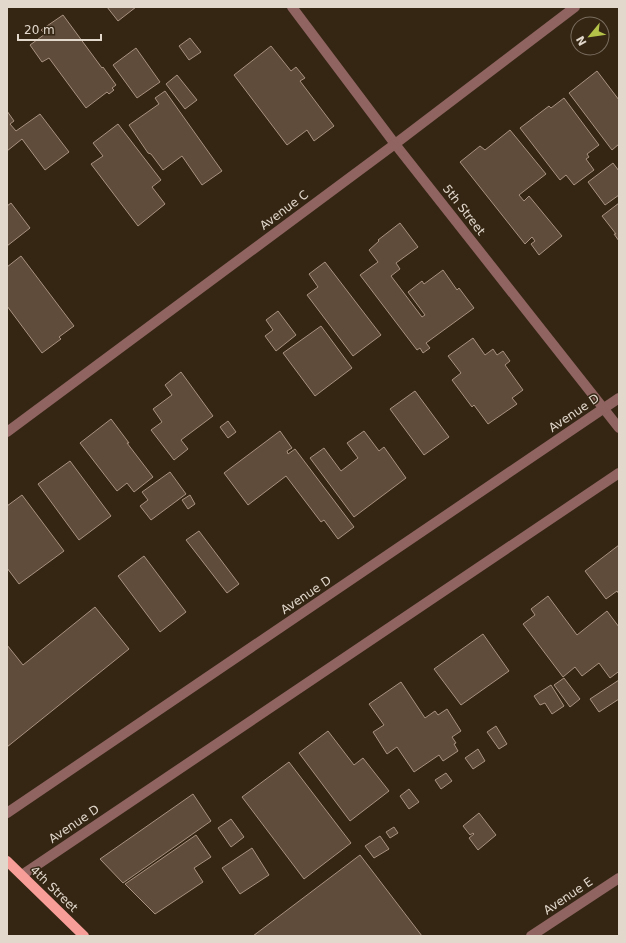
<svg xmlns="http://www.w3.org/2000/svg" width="626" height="943" viewBox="0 0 626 943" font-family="'DejaVu Sans',sans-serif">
<rect width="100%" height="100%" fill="#352614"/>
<g fill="#604c3b" stroke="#a8917f">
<polygon points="107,7 136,7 118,21"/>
<polygon points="63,15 102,68 103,67 116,85 112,88 114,90 109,94 107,92 86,108 49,58 42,62 30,45 45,34 41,30"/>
<polygon points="190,38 201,52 189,60 179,46"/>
<polygon points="271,46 291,71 296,67 305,78 300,81 334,126 314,141 307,130 287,145 234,75"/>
<polygon points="136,48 160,82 137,98 113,65"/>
<polygon points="597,71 619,100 619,144 612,150 569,93"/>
<polygon points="177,75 197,100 185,109 166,84"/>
<polygon points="165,91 222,171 202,185 182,156 163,170 151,154 148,153 129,125 159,104 155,98"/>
<polygon points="564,98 599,145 587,154 589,157 586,159 594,170 574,185 566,175 560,180 520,128 549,106 551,108"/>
<polygon points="7,111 14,121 10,124 16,131 40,114 69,152 45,170 22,139 7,151"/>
<polygon points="118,124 161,180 152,187 165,204 138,226 91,164 103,156 93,143"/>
<polygon points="510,130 546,174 519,195 524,201 529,196 562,236 539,255 531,244 535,241 532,237 525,244 460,162 480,146 485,150"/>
<polygon points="613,163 619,171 619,195 605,205 588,182"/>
<polygon points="11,203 30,228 7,246 7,206"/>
<polygon points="619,203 619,241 614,234 616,234 602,216"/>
<polygon points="400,223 418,247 396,263 400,269 391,276 422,317 425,315 408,292 422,281 424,284 443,270 457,290 459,288 474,308 426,343 430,348 423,353 420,348 417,350 360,275 378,262 369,250 379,241 378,240"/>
<polygon points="21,256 74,326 59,337 61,339 42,353 7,306 7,267"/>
<polygon points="325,262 381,335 353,356 307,295 318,287 309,274"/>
<polygon points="278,311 296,335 276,351 265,336 273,330 266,320"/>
<polygon points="321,326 352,368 315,396 283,353"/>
<polygon points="473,338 485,355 493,349 497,355 503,351 510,361 505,365 523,390 512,398 517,404 488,424 474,405 472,407 452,380 461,373 448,356"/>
<polygon points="181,372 213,416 181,440 188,449 174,460 151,430 162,422 153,409 172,395 165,385"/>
<polygon points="415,391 449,437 424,455 390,409"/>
<polygon points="111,419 129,443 127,443 153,477 134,492 127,483 117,491 80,443"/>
<polygon points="228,421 236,432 228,438 220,427"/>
<polygon points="280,431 292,448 287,451 288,454 295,449 354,527 338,539 324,520 321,522 286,476 248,505 224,473"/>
<polygon points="364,431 379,451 384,447 406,478 354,517 310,458 324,448 341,471 358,458 347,443"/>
<polygon points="70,461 111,516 79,540 38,484"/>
<polygon points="170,472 186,494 151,520 140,506 148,500 142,492"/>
<polygon points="22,495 64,551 19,584 7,568 7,506"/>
<polygon points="190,495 195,504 188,509 182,500"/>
<polygon points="199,531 239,584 227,593 186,540"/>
<polygon points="619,545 619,594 617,591 606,599 585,571"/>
<polygon points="144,556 186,612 160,632 118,576"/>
<polygon points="548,596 577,635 607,611 619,627 619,673 618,672 610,678 599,663 582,676 575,667 563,677 523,624 535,615 531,609"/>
<polygon points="95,607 129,649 7,747 7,645 23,665"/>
<polygon points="483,634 509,671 461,705 434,669"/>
<polygon points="564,678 580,699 570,707 554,685"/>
<polygon points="619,680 619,699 599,712 590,699"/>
<polygon points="401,682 425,718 435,711 438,715 447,709 461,731 452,737 456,743 454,744 458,751 443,761 439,755 414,772 397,747 387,754 373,732 384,725 369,704"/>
<polygon points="551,685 564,706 552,714 545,703 540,705 534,696"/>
<polygon points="496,726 507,744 499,749 487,732"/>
<polygon points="328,731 354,765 363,758 389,791 350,821 299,753"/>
<polygon points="478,749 485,761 473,769 465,758"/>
<polygon points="289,762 351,843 304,879 242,797"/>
<polygon points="446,773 452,781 441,789 435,780"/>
<polygon points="409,789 419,802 409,809 400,796"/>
<polygon points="193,794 211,821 123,883 100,859"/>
<polygon points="479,813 496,835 478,850 469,838 474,834 473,833 470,835 463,826"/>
<polygon points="231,819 244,837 231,847 218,828"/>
<polygon points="394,827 398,833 390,838 386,832"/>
<polygon points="196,835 211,857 194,868 203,882 155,914 125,884"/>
<polygon points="380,836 389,849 374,858 365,846"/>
<polygon points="252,848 269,875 240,894 222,868"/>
<polygon points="360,855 422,936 253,936"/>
</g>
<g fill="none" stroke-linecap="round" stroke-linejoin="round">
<g stroke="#906461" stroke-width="10">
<polyline points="292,7 395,144 619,428"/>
<polyline points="7,432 395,144 575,7"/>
<polyline points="7,813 619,398"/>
<polyline points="22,875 619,473"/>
<polyline points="531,936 619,878"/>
</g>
<polyline stroke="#f79e98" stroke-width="10" points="7,861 84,936"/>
</g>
<g text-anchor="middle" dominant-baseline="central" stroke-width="3" stroke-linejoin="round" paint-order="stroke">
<g font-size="12" fill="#e2d8cc" stroke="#352614">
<text transform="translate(284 210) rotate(-37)">Avenue C</text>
<text transform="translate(464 210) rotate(52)">5th Street</text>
<text transform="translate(574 413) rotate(-34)">Avenue D</text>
<text transform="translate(306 595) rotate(-34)">Avenue D</text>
<text transform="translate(74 824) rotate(-34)">Avenue D</text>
<text transform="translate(54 889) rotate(44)">4th Street</text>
<text transform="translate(568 896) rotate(-34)">Avenue E</text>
</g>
</g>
<rect width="626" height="943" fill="none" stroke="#e2d8cc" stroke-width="16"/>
<g transform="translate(590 36) rotate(241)"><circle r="19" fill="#352614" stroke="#7a6d5e"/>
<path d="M0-3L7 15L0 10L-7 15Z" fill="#b5c249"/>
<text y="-6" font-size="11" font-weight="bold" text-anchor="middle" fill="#e2d8cc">N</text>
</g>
<path d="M18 34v6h83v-6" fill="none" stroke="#e2d8cc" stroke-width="2"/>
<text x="24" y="34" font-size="12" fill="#e2d8cc" stroke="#352614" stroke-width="3" paint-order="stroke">20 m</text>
</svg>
